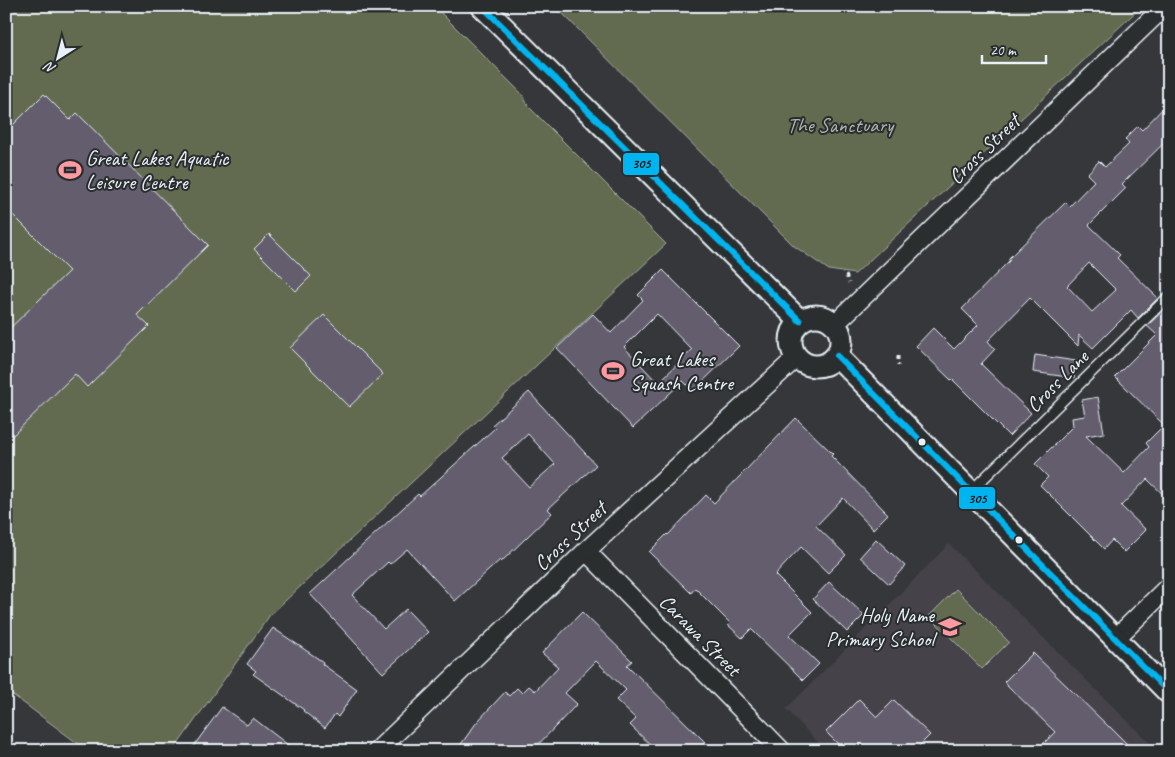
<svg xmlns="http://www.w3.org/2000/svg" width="1175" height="757" viewBox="0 0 1175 757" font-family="Caveat,sans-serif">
<rect width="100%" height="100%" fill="#36373b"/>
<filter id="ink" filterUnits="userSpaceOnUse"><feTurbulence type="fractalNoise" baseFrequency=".02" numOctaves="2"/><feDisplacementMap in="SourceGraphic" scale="10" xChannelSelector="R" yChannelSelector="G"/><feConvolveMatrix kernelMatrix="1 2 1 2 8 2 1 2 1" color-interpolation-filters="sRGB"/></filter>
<g filter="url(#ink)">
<polygon fill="#44424a" points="949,544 1158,751 826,751 786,709"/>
<g fill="#626a50" stroke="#a5aea4">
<polygon points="6,6 434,6 522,94 529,107 666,244 270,615 173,751 88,751 6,690"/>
<polygon points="555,6 1142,6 855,274 829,270 794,246"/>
<polygon points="956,589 1009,642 982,669 929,616"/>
</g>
<g fill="#645d6e" stroke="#e8f1f8" fill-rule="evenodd">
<polygon points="44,94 70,120 77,113 208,245 137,315 149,326 87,387 75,374 6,442 6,332 69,271 6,208 6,132"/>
<path d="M1169 102V138L1122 184 1126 188 1089 225 1120 255 1117 258 1158 298 1138 318 1131 310 1093 348 1079 335 1078 346 1030 298 988 341 995 349 981 364 1031 413 1009 436 952 379 951 380 916 346 933 328 954 349 978 325 962 309 1010 260 1008 259 1066 202 1070 206 1094 181 1087 174 1099 161 1105 167 1129 144 1125 139 1138 126 1142 130ZM1089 263 1116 290 1092 312 1067 286Z"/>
<polygon points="269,234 311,276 296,291 254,249"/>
<path d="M663 270 739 346 693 391 683 381 633 428 557 348 593 314 611 333 643 300 638 295ZM657 314 692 350 658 383 624 347Z"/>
<polygon points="1167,307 1169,309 1169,500 1147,479 1121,506 1146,530 1124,552 1112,540 1104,549 1040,485 1048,477 1035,464 1073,426 1072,418 1085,416 1082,400 1098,397 1104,433 1086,436 1124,473 1149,447 1146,443 1164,425 1115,377 1157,335 1147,326"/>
<polygon points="324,315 383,374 349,407 290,348"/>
<polygon points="1035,355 1076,361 1074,378 1033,372"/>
<path d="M529 392 596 465 548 509 552 513 501 562 500 560 455 601 407 549 390 564 388 562 352 595 384 629 406 609 428 632 383 673 310 594 418 494 420 496 495 428 492 425ZM528 434 555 464 529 487 502 458Z"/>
<polygon points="796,418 833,454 831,456 888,514 873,529 843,498 816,526 846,555 828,573 801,547 775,575 812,612 789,635 819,664 803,680 751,629 742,638 728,625 730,623 695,588 691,593 649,552 667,534 668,535 706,495 714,503"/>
<polygon points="876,539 905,566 889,584 860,557"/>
<polygon points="829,582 864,615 847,632 813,599"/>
<polygon points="582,612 632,661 627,665 705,742 697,751 657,751 630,725 636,719 616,700 626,690 596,661 565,693 577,704 532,751 456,751 477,722 505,692 509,696 517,688 522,693 529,686 535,691 558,667 542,653"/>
<polygon points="273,628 323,662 322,664 357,689 338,717 335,714 325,728 303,711 304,710 253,674 256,671 247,664"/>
<polygon points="1033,653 1109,727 1110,727 1134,751 1036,751 1055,732 1004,682"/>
<polygon points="859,699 877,717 894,700 930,735 914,751 845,751 826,732"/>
<polygon points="222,707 247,725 253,718 296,751 190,751"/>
</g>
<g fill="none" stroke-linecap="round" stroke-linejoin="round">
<defs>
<polyline id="service" points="970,492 1169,296"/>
<g id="minor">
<polyline points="835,324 1165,6"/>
<polyline points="586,551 782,751"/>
<polyline points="1115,639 1169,586"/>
<polyline points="377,751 586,551 797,357"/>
</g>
<g id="tertiary">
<polyline points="482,6 800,321"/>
<circle cx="816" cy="341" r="25"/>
<polyline points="837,356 1169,693"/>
</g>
</defs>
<use href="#service" stroke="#e8f1f8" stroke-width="12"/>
<use href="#minor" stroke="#e8f1f8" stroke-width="21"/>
<use href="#tertiary" stroke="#e8f1f8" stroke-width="25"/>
<g stroke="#e8f1f8" stroke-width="3" stroke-dasharray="4 4" stroke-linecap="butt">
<polyline points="846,275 849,283"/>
<polyline points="898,356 898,366"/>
</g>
<use href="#service" stroke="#2a2d2e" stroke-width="9"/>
<use href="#minor" stroke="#2a2d2e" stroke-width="18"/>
<use href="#tertiary" stroke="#2a2d2e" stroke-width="21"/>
<defs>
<g id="bus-1">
<polyline points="482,6 800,321"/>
<polyline points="837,356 1169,693"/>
</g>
</defs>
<use href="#bus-1" stroke="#2a2d2e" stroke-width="10"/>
<use href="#bus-1" stroke="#00b5ef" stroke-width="6"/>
</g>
</g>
<defs>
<symbol id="stadium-bare" viewBox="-9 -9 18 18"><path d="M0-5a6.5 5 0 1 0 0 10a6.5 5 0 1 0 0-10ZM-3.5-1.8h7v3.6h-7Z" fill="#ff9aa2" stroke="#2a2d2e" stroke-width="2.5" paint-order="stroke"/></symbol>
<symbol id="school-bare" viewBox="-9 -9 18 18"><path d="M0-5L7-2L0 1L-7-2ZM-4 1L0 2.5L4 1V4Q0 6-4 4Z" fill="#ff9aa2" stroke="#2a2d2e" stroke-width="2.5" paint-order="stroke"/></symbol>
</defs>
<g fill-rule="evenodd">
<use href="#stadium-bare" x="54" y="154" width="32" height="32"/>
<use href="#stadium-bare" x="597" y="355" width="32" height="32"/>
<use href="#school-bare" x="934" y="611" width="32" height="32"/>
</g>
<g fill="#e8f1f8" stroke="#2a2d2e" stroke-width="2">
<circle cx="922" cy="442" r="4.5"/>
<circle cx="1019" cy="540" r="4.5"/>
</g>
<g text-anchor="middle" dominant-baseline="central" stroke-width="4" stroke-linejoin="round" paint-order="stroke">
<g font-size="21" fill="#acb4ac" stroke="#2a2d2e">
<text x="840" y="125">The Sanctuary</text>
</g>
<g font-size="21" fill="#e8f1f8" stroke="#2a2d2e">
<text transform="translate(984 149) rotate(-44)">Cross Street</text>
<text transform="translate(1057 381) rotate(-45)">Cross Lane</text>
<text transform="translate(570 536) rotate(-43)">Cross Street</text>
<text transform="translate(700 635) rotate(45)">Carawa Street</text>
</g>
<g font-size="21" fill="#e8f1f8" stroke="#2a2d2e" text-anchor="start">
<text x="86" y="158">Great Lakes Aquatic<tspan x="86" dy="24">Leisure Centre</tspan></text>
<text x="630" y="359">Great Lakes<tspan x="630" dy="24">Squash Centre</tspan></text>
<text x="934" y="615" text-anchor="end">Holy Name<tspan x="934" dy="24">Primary School</tspan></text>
</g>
</g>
<g stroke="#2a2d2e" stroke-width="2">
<rect x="622" y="152" width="38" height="24" rx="5" fill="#00b5ef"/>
<rect x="958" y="486" width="38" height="24" rx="5" fill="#00b5ef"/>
</g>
<g font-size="14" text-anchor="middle" font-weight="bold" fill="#111">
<text x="641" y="168">305</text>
<text x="977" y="503">305</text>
</g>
<rect width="1175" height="757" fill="none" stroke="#2a2d2e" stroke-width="25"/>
<rect x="12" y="12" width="1150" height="732" fill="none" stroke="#e8f1f8" stroke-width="2" filter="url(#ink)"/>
<g transform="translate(58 58) rotate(216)" stroke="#2a2d2e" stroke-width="4" paint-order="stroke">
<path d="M0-4L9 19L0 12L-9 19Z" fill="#e8f1f8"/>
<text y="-8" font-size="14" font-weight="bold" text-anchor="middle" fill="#e8f1f8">N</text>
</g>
<path d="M982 55v8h64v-8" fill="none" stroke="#e8f1f8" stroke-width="2.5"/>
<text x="990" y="55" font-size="15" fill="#e8f1f8" stroke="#2a2d2e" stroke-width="4" paint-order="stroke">20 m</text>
</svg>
